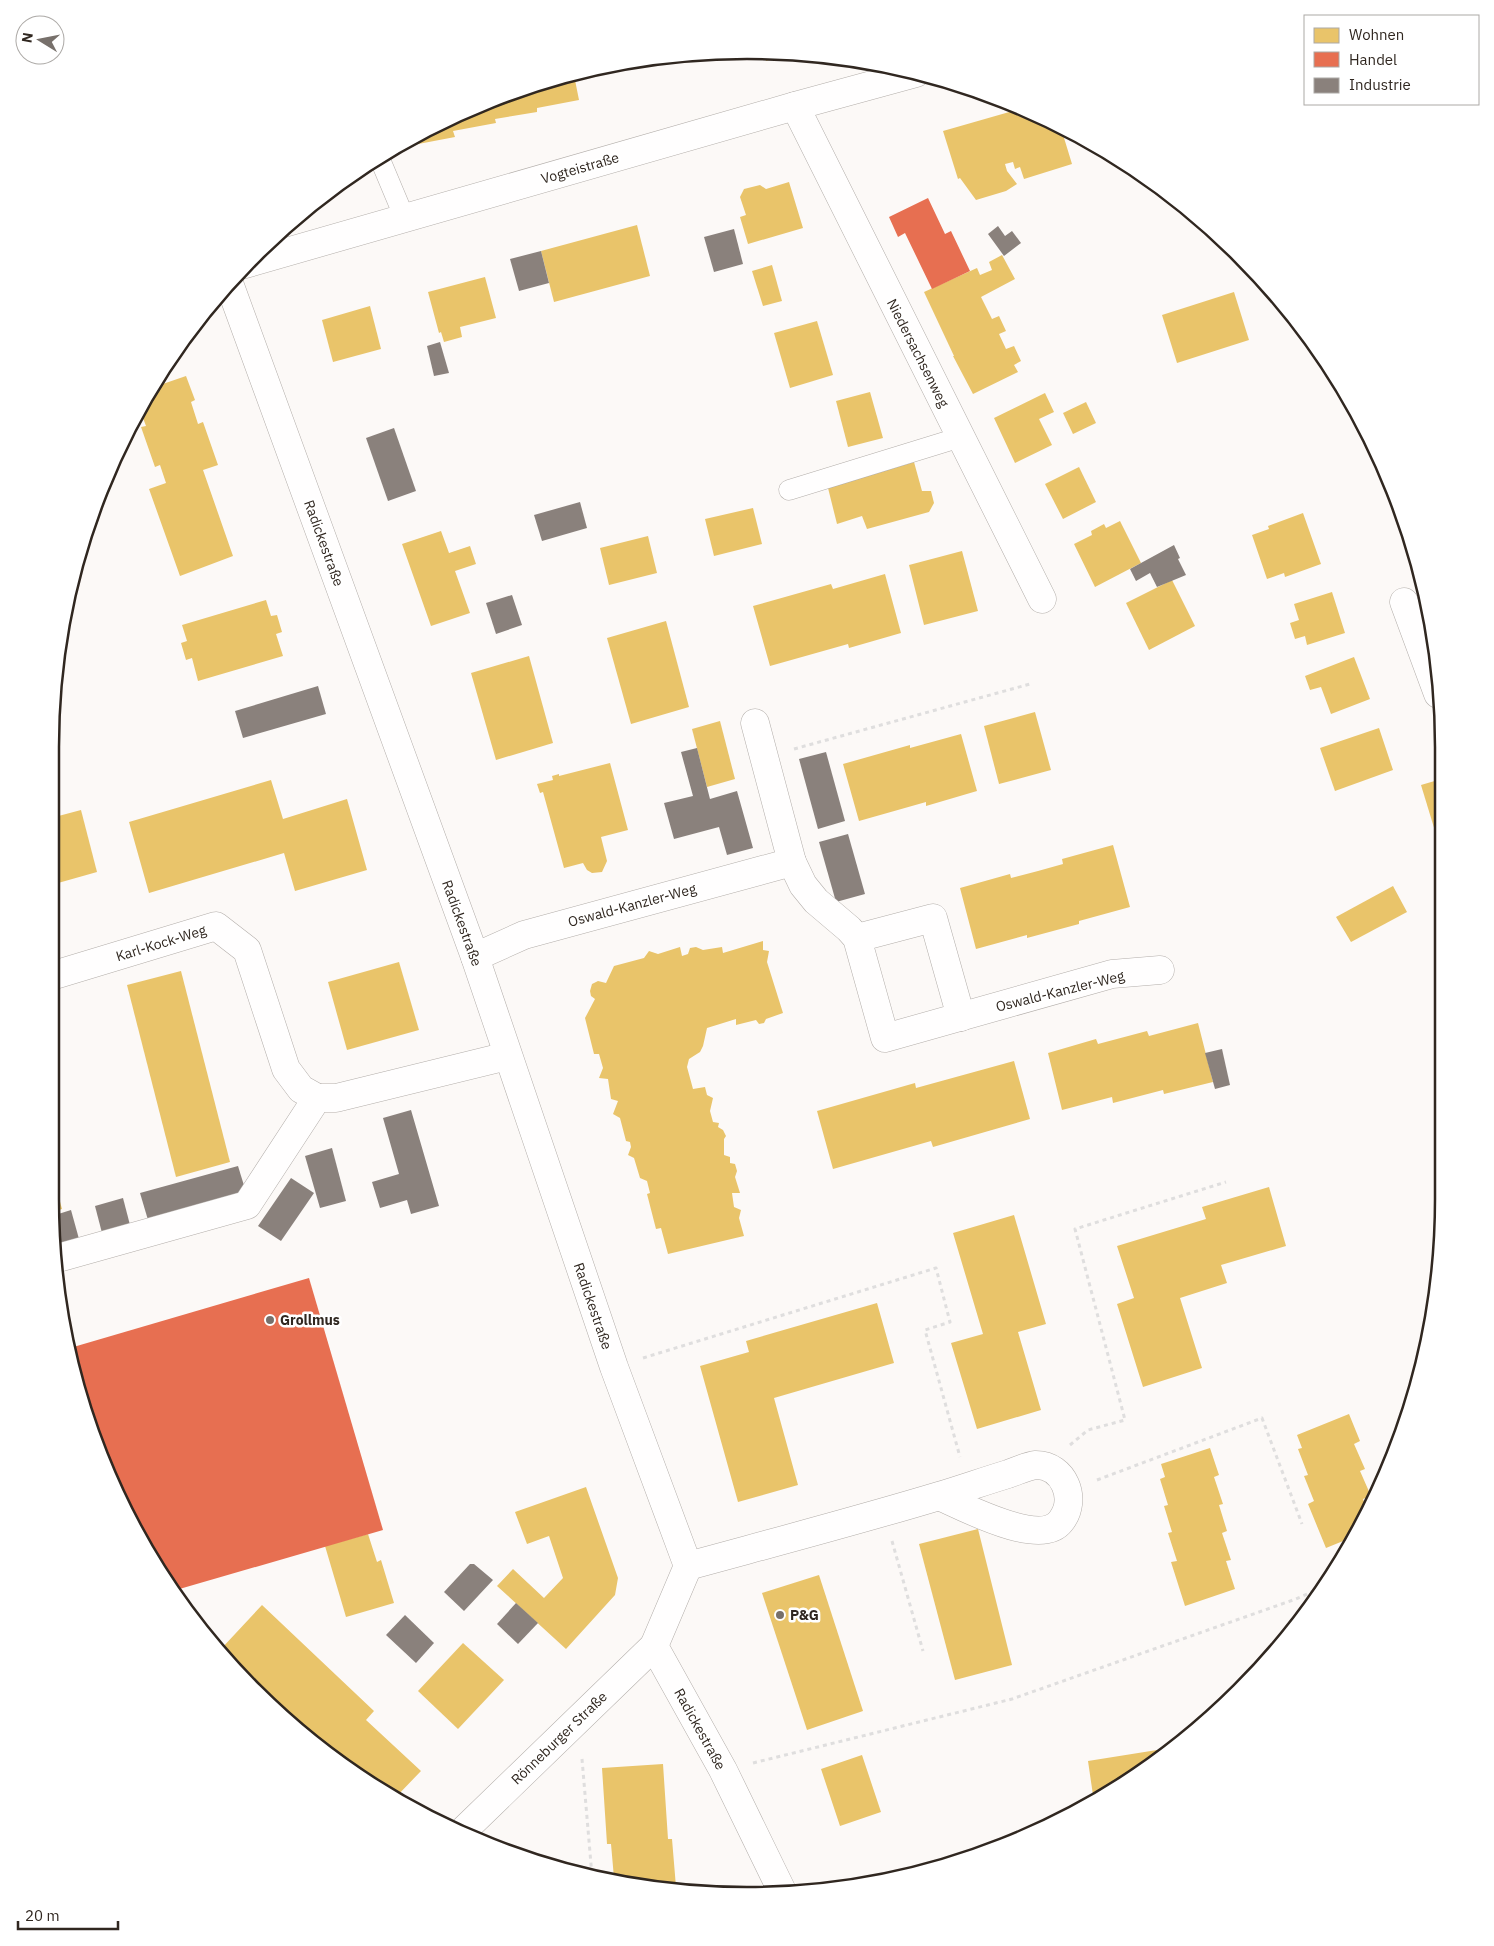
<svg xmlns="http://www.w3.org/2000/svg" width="1494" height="1946" viewBox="0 0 1494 1946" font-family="'IBM Plex Sans',sans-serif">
<rect width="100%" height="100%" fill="#fcf9f7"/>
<g fill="#e9c46a">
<polygon points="764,52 789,54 766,61"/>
<polygon points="574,75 579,100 537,108 537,112 495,119 496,123 453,131 455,137 413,145 412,140 481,103"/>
<polygon points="1023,108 1061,128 1072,164 1024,179 1020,167 1015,169 1013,162 1005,164 1007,171 1017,184 1006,191 976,200 960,178 958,179 943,131"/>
<polygon points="789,182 803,228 748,244 740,217 746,215 740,197 744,189 760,185 766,189"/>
<polygon points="637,225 650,276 554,302 541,251"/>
<polygon points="1002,255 1015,279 981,297 992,319 999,316 1006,331 999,334 1006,349 1014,346 1021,361 1014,365 1018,372 973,394 953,356 954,356 924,292 977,268 980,275 992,270 989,262"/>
<polygon points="772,265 782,301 763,306 752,271"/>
<polygon points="485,277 496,318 460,327 462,337 444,342 441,332 439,333 428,292"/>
<polygon points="1234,292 1249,340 1177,363 1162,315"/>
<polygon points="370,306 381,349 333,362 322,320"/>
<polygon points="817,321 833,375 790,388 774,333"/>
<polygon points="186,376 195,400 191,402 198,424 203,422 218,465 203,470 233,556 180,576 149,489 166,483 160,465 155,467 141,427 146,426 140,410 154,387"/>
<polygon points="870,392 883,438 848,447 836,401"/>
<polygon points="1045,393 1054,412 1039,419 1052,445 1015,463 994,418"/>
<polygon points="1086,402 1096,423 1073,434 1063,413"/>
<polygon points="914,462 922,491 931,491 934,503 929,512 867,529 862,516 837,524 828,488"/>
<polygon points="1079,467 1096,502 1063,519 1045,484"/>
<polygon points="753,508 762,544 714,556 705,519"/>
<polygon points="1303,513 1321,564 1285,577 1284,573 1267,579 1252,535 1269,529 1268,526"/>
<polygon points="1120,521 1141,563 1095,587 1074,544 1092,535 1091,531 1104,524 1106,528"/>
<polygon points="441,531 449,553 470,546 476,564 455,571 470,613 431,626 402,544"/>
<polygon points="648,536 657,573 609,585 600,548"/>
<polygon points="962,551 978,611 924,625 909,565"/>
<polygon points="885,574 901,633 849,648 848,644 770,666 753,606 831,584 833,589"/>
<polygon points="1172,580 1195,626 1149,650 1126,603"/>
<polygon points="1332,592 1345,633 1307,645 1305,636 1295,639 1290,623 1299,620 1294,604"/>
<polygon points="266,600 271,616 277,615 282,632 276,634 283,656 198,681 192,658 186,660 181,643 187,641 182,625"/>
<polygon points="666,621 689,707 631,724 607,638"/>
<polygon points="529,656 553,743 496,760 471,673"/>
<polygon points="1354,657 1370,699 1331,714 1321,687 1310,690 1305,676"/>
<polygon points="1035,712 1051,770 999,784 984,726"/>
<polygon points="720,721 735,779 707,787 692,729"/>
<polygon points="1379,728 1393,770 1335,791 1320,748"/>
<polygon points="961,734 977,791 926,806 926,802 859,821 843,764 910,745 910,748"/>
<polygon points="610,763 628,830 601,837 607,861 602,872 592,873 587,870 583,863 564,868 543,792 540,793 537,784 553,780 552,776 559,774 559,776"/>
<polygon points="271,780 283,819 347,799 367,870 295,891 284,853 149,893 129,822"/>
<polygon points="1438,780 1438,830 1435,831 1421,785"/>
<polygon points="81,810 97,872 51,885 51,818"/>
<polygon points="1113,845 1130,907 1079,921 1079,924 1027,938 1027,935 976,949 960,888 1010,874 1011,878 1038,871 1063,864 1062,859"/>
<polygon points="1393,886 1407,912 1351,942 1336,917"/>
<polygon points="763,941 763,950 769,951 767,962 783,1013 766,1019 764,1023 759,1024 756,1020 736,1025 736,1019 707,1028 703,1046 700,1052 689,1059 687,1067 693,1089 705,1087 707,1095 713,1098 710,1111 713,1122 719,1123 718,1127 723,1130 726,1136 724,1139 724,1155 730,1157 730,1163 735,1164 737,1171 735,1177 740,1193 732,1193 734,1207 741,1210 739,1218 744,1236 668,1254 661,1228 656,1229 647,1194 650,1193 647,1181 640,1178 634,1158 628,1155 631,1147 630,1142 626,1141 620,1118 613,1114 618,1101 611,1099 608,1079 599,1078 603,1068 599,1054 594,1054 585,1018 595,999 591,996 590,991 592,984 598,981 606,983 614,966 644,958 649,951 658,954 680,947 682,956 688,954 690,948 696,947 703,950 722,947 723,953"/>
<polygon points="399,962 419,1030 347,1050 328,982"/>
<polygon points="181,971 230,1162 176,1177 127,985"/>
<polygon points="1198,1023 1213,1082 1164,1094 1163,1090 1113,1103 1112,1097 1062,1110 1048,1053 1096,1039 1098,1044 1147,1031 1149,1036"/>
<polygon points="1014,1061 1030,1119 933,1147 931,1141 833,1169 817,1111 915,1083 916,1088"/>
<polygon points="51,1169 62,1209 52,1212 50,1199"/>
<polygon points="1269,1187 1286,1246 1221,1265 1227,1283 1180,1298 1202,1368 1143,1387 1117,1304 1134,1298 1117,1246 1206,1219 1202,1207"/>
<polygon points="1014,1215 1046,1324 1018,1332 1041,1410 977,1429 951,1343 983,1334 953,1233"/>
<polygon points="877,1303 894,1363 774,1398 798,1485 738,1502 700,1366 749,1352 746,1341"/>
<polygon points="1349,1414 1360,1441 1354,1444 1365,1469 1360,1471 1371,1496 1363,1499 1367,1510 1353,1537 1326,1548 1308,1504 1314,1501 1304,1476 1308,1475 1298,1449 1302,1448 1297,1435"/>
<polygon points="1210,1448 1219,1475 1214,1477 1223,1504 1219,1505 1227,1531 1222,1533 1231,1560 1226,1561 1235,1589 1185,1606 1171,1562 1177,1561 1168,1533 1172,1532 1164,1506 1168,1505 1160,1479 1165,1477 1161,1464"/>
<polygon points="586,1487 618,1578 615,1595 566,1649 497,1586 513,1569 544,1598 563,1578 549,1536 527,1544 515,1512"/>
<polygon points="978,1529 1012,1665 955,1680 919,1544"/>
<polygon points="368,1534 377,1562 381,1560 394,1603 346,1617 325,1546"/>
<polygon points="819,1575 863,1711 807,1730 762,1593"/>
<polygon points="262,1605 374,1711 366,1720 421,1771 394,1799 254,1692 221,1649"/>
<polygon points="463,1643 504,1680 458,1729 418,1691"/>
<polygon points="1157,1750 1159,1759 1134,1779 1094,1802 1088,1761"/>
<polygon points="862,1755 881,1812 840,1826 821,1769"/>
<polygon points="663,1764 668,1839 672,1839 676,1887 614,1878 611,1844 607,1844 602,1768"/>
<polygon points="1014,1838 1014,1840 966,1858 965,1854"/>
</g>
<g fill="#e76f51">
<polygon points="928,198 945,234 951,231 970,271 932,289 905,233 898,237 889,217"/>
<polygon points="309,1278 383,1530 176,1590 144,1548 74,1380 70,1348"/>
</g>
<g fill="#8a817c">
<polygon points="998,226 1005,236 1012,231 1021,243 1004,256 988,234"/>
<polygon points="734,229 743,264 714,272 704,237"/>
<polygon points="541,251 549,283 519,291 510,259"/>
<polygon points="440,342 449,373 434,376 427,346"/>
<polygon points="394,428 416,491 388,501 366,438"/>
<polygon points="580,502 587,528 542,541 534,515"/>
<polygon points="1174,545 1180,558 1178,559 1186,575 1157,587 1150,573 1136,581 1130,569"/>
<polygon points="512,595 522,625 496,634 486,603"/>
<polygon points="318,686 326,714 243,738 235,711"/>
<polygon points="697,748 710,799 737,791 753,848 727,855 719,827 674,839 664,803 693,796 681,752"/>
<polygon points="826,752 845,821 818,829 799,759"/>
<polygon points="848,834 865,894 836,902 819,842"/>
<polygon points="1222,1049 1230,1085 1215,1089 1205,1053"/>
<polygon points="411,1110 439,1206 411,1214 407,1200 380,1208 372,1182 399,1174 383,1118"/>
<polygon points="332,1148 346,1201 320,1208 305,1156"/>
<polygon points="238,1166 246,1192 148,1220 140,1193"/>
<polygon points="291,1178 314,1193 281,1241 258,1226"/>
<polygon points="123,1198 130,1225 102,1233 95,1206"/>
<polygon points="71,1210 79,1239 56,1246 52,1216"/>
<polygon points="470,1564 474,1564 493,1580 464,1611 444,1592"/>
<polygon points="516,1603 538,1623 518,1644 497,1624"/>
<polygon points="405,1615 434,1643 416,1663 386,1635"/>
</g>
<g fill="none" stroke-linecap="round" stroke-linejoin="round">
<defs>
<g id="lane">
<polyline points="379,157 405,219"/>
<polyline points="789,490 961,437"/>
</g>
<g id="street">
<polyline points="795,106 1042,599"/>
<polyline points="229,283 475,957 614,1367 688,1566 654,1646 723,1770 782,1891"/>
<polyline points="1404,602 1438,694"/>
<polyline points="755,723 792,862 803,885 816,901 849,929 857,938 885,1038 1112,974 1160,970"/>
<polyline points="857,938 933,918 961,1017"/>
<polyline points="475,957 524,935 792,862"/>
<polyline points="51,976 216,926 247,950 286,1069 301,1089 317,1098 247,1205 58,1258"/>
<polyline points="317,1098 336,1098 507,1056"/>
<path d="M688 1566C772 1543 856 1521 939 1496 962 1489 985 1481 1008 1474 1017 1471 1027 1466 1036 1465 1064 1465 1078 1499 1061 1521 1041 1548 964 1507 939 1496"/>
<polyline points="464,1830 654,1646"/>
</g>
<polyline id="secondary" points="245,264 795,106 916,73"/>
</defs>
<use href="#lane" stroke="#b3aeaa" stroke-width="21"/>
<use href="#street" stroke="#b3aeaa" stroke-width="29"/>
<use href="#secondary" stroke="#b3aeaa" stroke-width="29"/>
<g stroke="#dfdede" stroke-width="3" stroke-dasharray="4 4" stroke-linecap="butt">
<polyline points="794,749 1030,684"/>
<polyline points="643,1358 936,1268 950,1322 925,1330 960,1457"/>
<polyline points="1070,1445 1088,1430 1125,1420 1075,1229 1226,1182"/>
<polyline points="1097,1480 1262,1418 1302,1524"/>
<polyline points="892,1541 923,1651"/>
<polyline points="582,1759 592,1876"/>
<polyline points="753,1763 1012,1699 1296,1599 1327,1585"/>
</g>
<use href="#lane" stroke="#fffefe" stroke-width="20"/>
<use href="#street" stroke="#fffefe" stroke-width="28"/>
<use href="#secondary" stroke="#fffefe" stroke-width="28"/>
</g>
<g fill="#77706b" stroke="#fff" stroke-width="2">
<circle cx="270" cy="1320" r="5"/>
<circle cx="780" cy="1615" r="5"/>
</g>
<g text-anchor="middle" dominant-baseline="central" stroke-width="5" stroke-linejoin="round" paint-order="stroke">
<g font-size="14" fill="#302720" stroke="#fff">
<text transform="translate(580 168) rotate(-16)">Vogteistraße</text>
<text transform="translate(918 353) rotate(63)">Niedersachsenweg</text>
<text transform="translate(324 543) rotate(70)">Radickestraße</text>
<text transform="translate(632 905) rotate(-15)">Oswald-Kanzler-Weg</text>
<text transform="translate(462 923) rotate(70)">Radickestraße</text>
<text transform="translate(161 943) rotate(-17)">Karl-Kock-Weg</text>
<text transform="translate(1060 991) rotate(-14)">Oswald-Kanzler-Weg</text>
<text transform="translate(593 1306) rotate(71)">Radickestraße</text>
<text transform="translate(700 1729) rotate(61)">Radickestraße</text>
<text transform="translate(559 1738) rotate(-44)">Rönneburger Straße</text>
</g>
<g font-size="14" font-weight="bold" fill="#302720" stroke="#fff" text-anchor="start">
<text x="280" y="1320">Grollmus</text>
<text x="790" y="1615">P&amp;G</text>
</g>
</g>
<path d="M0 0H1494V1946H0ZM747 59H747A688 688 0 0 1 1435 747V1199A688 688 0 0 1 747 1887H747A688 688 0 0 1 59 1199V747A688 688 0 0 1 747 59Z" fill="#fff" fill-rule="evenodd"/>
<path fill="none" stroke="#302720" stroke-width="2.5" d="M747 59H747A688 688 0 0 1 1435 747V1199A688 688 0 0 1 747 1887H747A688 688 0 0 1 59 1199V747A688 688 0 0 1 747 59Z"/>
<rect x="1304" y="15" width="175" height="90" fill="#ffffff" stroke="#aca9a6"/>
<rect x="1314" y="28" width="25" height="15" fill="#e9c46a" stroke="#aca9a6"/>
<text x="1349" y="40" font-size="15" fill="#302720">Wohnen</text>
<rect x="1314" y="52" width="25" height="15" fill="#e76f51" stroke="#aca9a6"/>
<text x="1349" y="65" font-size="15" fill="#302720">Handel</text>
<rect x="1314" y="78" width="25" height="15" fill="#8a817c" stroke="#aca9a6"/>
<text x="1349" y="90" font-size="15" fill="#302720">Industrie</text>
<g transform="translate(40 40) rotate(280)"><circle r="24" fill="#ffffff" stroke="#aca9a6"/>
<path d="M0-4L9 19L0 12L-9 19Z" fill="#77706b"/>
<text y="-8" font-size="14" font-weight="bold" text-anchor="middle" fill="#302720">N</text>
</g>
<path d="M18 1921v8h100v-8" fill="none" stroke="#302720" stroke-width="2.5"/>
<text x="25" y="1921" font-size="15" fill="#302720" stroke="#ffffff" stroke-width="4" paint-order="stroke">20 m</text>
</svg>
